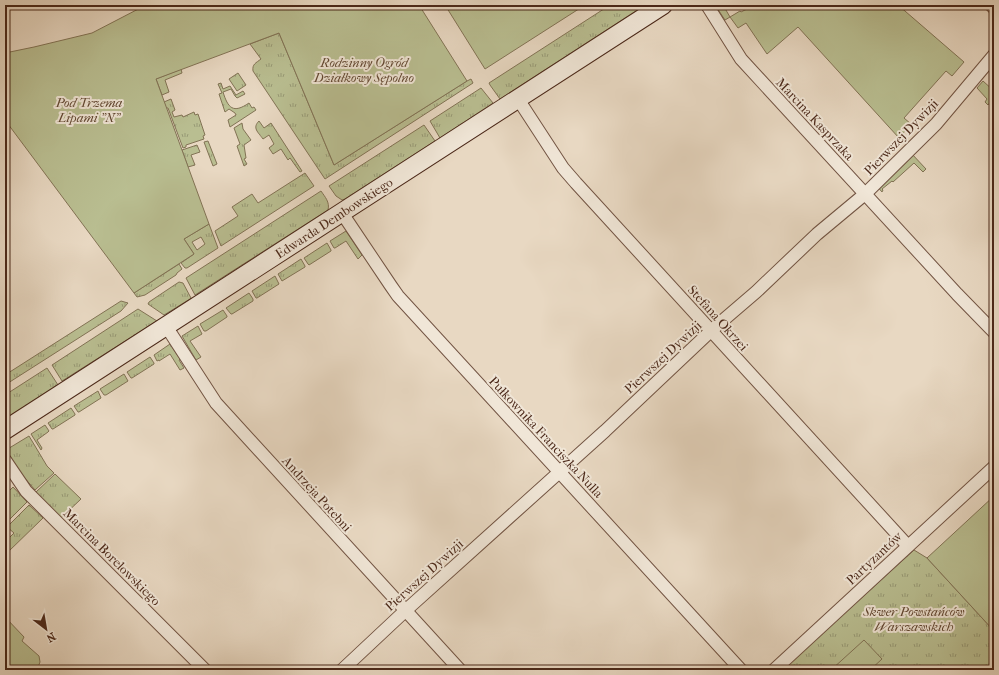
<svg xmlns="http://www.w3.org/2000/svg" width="999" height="675" viewBox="0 0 999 675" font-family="'IM FELL French Canon',serif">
<defs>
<pattern id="grass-tufts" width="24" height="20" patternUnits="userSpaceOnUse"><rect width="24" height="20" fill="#b9be91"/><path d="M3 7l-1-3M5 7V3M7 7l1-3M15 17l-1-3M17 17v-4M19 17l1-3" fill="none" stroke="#989a76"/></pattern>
</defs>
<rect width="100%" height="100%" fill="#e8d8c2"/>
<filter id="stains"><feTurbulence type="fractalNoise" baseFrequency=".005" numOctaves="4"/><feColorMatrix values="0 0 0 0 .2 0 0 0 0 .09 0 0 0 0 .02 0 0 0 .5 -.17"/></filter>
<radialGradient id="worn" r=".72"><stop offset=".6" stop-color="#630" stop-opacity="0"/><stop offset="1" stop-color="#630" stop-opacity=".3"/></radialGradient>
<g fill="url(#grass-tufts)" stroke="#827355" fill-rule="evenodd">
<polygon points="610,5 645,5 500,99 490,85 489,83"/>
<polygon points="715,5 723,5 730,17 725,20"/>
<path d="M279 33 334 165 467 81 471 79 473 83 325 179 253 71C252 64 256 63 261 59L250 44Z"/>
<polygon points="181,69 182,73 165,80 169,92 162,95 156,79"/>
<polygon points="238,73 246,85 237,91 229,79"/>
<path d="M221 83 223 89 230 86 236 95 243 91 245 94 237 98 235 96 231 89 223 92C228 108 233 114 249 103L252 108 254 107 256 110 230 127 228 120 236 115 235 113 229 109 225 112 219 94 222 93 218 84Z"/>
<polygon points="481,88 493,103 440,138 430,121"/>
<polygon points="171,99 175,110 172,112 174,117 182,115 183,117 194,112 195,115 198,114 205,135 203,136 204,139 186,145 186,147 183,148 168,108 166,108 164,102"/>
<path d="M259 121 264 128 271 123 302 171 300 172 290 158 288 160 281 149 273 154 269 148 274 144 269 135 263 139C258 132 252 128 259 121Z"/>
<polygon points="242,123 243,129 251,140 244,145 246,158 244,159 247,164 244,166 237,146 240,144 234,128"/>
<polygon points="424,125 435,141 345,199 342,200 336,196 329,186"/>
<polygon points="208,141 217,164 213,166 204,142"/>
<polygon points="197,145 200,152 191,155 195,165 188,167 182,150"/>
<polygon points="305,173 314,186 221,246 215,231 238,216 232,207 252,194 258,203"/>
<path d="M321 191C325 197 330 202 328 210L195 295 186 278Z"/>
<path d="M209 224 218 248 187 268H185L181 263 194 254 184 239ZM201 237 205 244 197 250 192 242Z"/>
<polygon points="346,231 362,255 358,259 346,241 335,248 334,248 330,241"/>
<polygon points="327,243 331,250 331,251 309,265 308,264 304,258"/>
<polygon points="301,259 305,266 305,267 282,281 278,274"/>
<polygon points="179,264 182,269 177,273 176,275 145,295 137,297 134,293"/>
<polygon points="275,276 279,284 257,298 256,298 252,291"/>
<polygon points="179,282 183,283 191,298 190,299 164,315 148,304 149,302"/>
<polygon points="249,293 253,299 253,301 232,314 231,314 226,308"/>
<polygon points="121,301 128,303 121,311 5,385 5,375"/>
<polygon points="138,309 157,321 62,381 52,365"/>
<polygon points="223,310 227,316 227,317 206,331 204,331 200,324"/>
<polygon points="198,326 202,334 190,341 201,357 196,360 182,336"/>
<polygon points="170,344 180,359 179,360 184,368 180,370 170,354 159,361 159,360 157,361 154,355"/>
<polygon points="150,357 154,363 154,364 132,378 131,378 127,372"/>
<polygon points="47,368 58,385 5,419 5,395"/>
<polygon points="124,374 128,381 106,395 104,395 100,389"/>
<polygon points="98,391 101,398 79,412 78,412 74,406"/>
<polygon points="71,408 75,414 75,415 53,429 52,429 48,423"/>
<polygon points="45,425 49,431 48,432 37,440 42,448 41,450 31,434"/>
<polygon points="29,436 47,466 54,473 35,490 23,476 6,450"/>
<polygon points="55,474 81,499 61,518 36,492"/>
<polygon points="13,487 27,502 5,524 5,495"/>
<polygon points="29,505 43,518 8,552 5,549 5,542 14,533 7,527"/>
<polygon points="914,550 927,558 994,631 994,670 782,670"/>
</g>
<g fill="#b9be91" stroke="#827355">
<polygon points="146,5 419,5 467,81 334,165 279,33 156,79 209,224 184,239 194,254 134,293 5,120 5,53 34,47 92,33"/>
<polygon points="445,5 585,5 485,69"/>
<polygon points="749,5 898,5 964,62 952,76 946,71 904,118 911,124 899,138 798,27 767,54 746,23 738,28 730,17 740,11 741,12 749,8 748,6"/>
<polygon points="983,81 994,91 994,97 988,105 985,102 987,99 977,88"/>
<polygon points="911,153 926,169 923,172 914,163 893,182 892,181 882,189 883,190 882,192 876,185"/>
<polygon points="994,496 994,631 927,558"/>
<polygon points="5,617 24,637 22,641 39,656 40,662 37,670 5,670"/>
<polygon points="864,640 882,659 870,670 831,670"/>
</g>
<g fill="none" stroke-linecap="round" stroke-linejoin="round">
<defs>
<g id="street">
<polyline points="707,5 741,59 957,294 994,332"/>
<polyline points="991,5 994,8"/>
<polyline points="518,99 563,168 576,183 908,546"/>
<polyline points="342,213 391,286 398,296 741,670"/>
<polyline points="166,326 216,403 460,670"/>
<polyline points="5,460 26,491 205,670"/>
<polyline points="342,670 405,611 605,431 714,328 756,292 817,234 865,194 936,124 994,55"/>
<polyline points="774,670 994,467"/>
</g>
<polyline id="secondary" points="5,430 663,5"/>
</defs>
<use href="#street" stroke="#725443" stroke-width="14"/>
<use href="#secondary" stroke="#4b2819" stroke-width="20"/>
<use href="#street" stroke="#f0e6d7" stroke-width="12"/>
<use href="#secondary" stroke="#f0e6d7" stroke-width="18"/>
</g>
<g text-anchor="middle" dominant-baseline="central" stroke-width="4" stroke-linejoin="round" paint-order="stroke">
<g font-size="13" font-style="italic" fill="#614631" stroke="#f0e6d7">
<text x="364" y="62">Rodzinny Ogród<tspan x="364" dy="15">Działkowy Sępolno</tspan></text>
<text x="89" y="102">Pod Trzema<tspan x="89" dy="15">Lipami "N"</tspan></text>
<text x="914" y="611">Skwer Powstańców<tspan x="914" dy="15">Warszawskich</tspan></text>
</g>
<g font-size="13" fill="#4b2819" stroke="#f0e6d7">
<text transform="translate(815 119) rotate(47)">Marcina Kasprzaka</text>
<text transform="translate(901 137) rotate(-46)">Pierwszej Dywizji</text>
<text transform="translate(334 218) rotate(-33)">Edwarda Dembowskiego</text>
<text transform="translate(718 318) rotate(48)">Stefana Okrzei</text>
<text transform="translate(663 357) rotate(-43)">Pierwszej Dywizji</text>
<text transform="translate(546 437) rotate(47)">Pułkownika Franciszka Nulla</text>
<text transform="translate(317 494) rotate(48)">Andrzeja Potebni</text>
<text transform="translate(112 557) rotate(45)">Marcina Borelowskiego</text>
<text transform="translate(874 558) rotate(-43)">Partyzantów</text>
<text transform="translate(424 575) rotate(-42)">Pierwszej Dywizji</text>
</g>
</g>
<rect width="999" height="675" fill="none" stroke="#e8d8c2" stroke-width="20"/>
<rect x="6" y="6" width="987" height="663" fill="none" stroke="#4b2819" stroke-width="2"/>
<rect x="10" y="10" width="979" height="655" fill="none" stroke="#4b2819"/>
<g transform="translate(46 629) rotate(149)" stroke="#f0e6d7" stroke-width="3" paint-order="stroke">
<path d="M0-3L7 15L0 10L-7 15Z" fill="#4b2819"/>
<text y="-6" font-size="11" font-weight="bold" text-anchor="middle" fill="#4b2819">N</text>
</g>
<rect width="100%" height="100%" filter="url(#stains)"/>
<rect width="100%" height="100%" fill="url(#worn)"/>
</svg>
